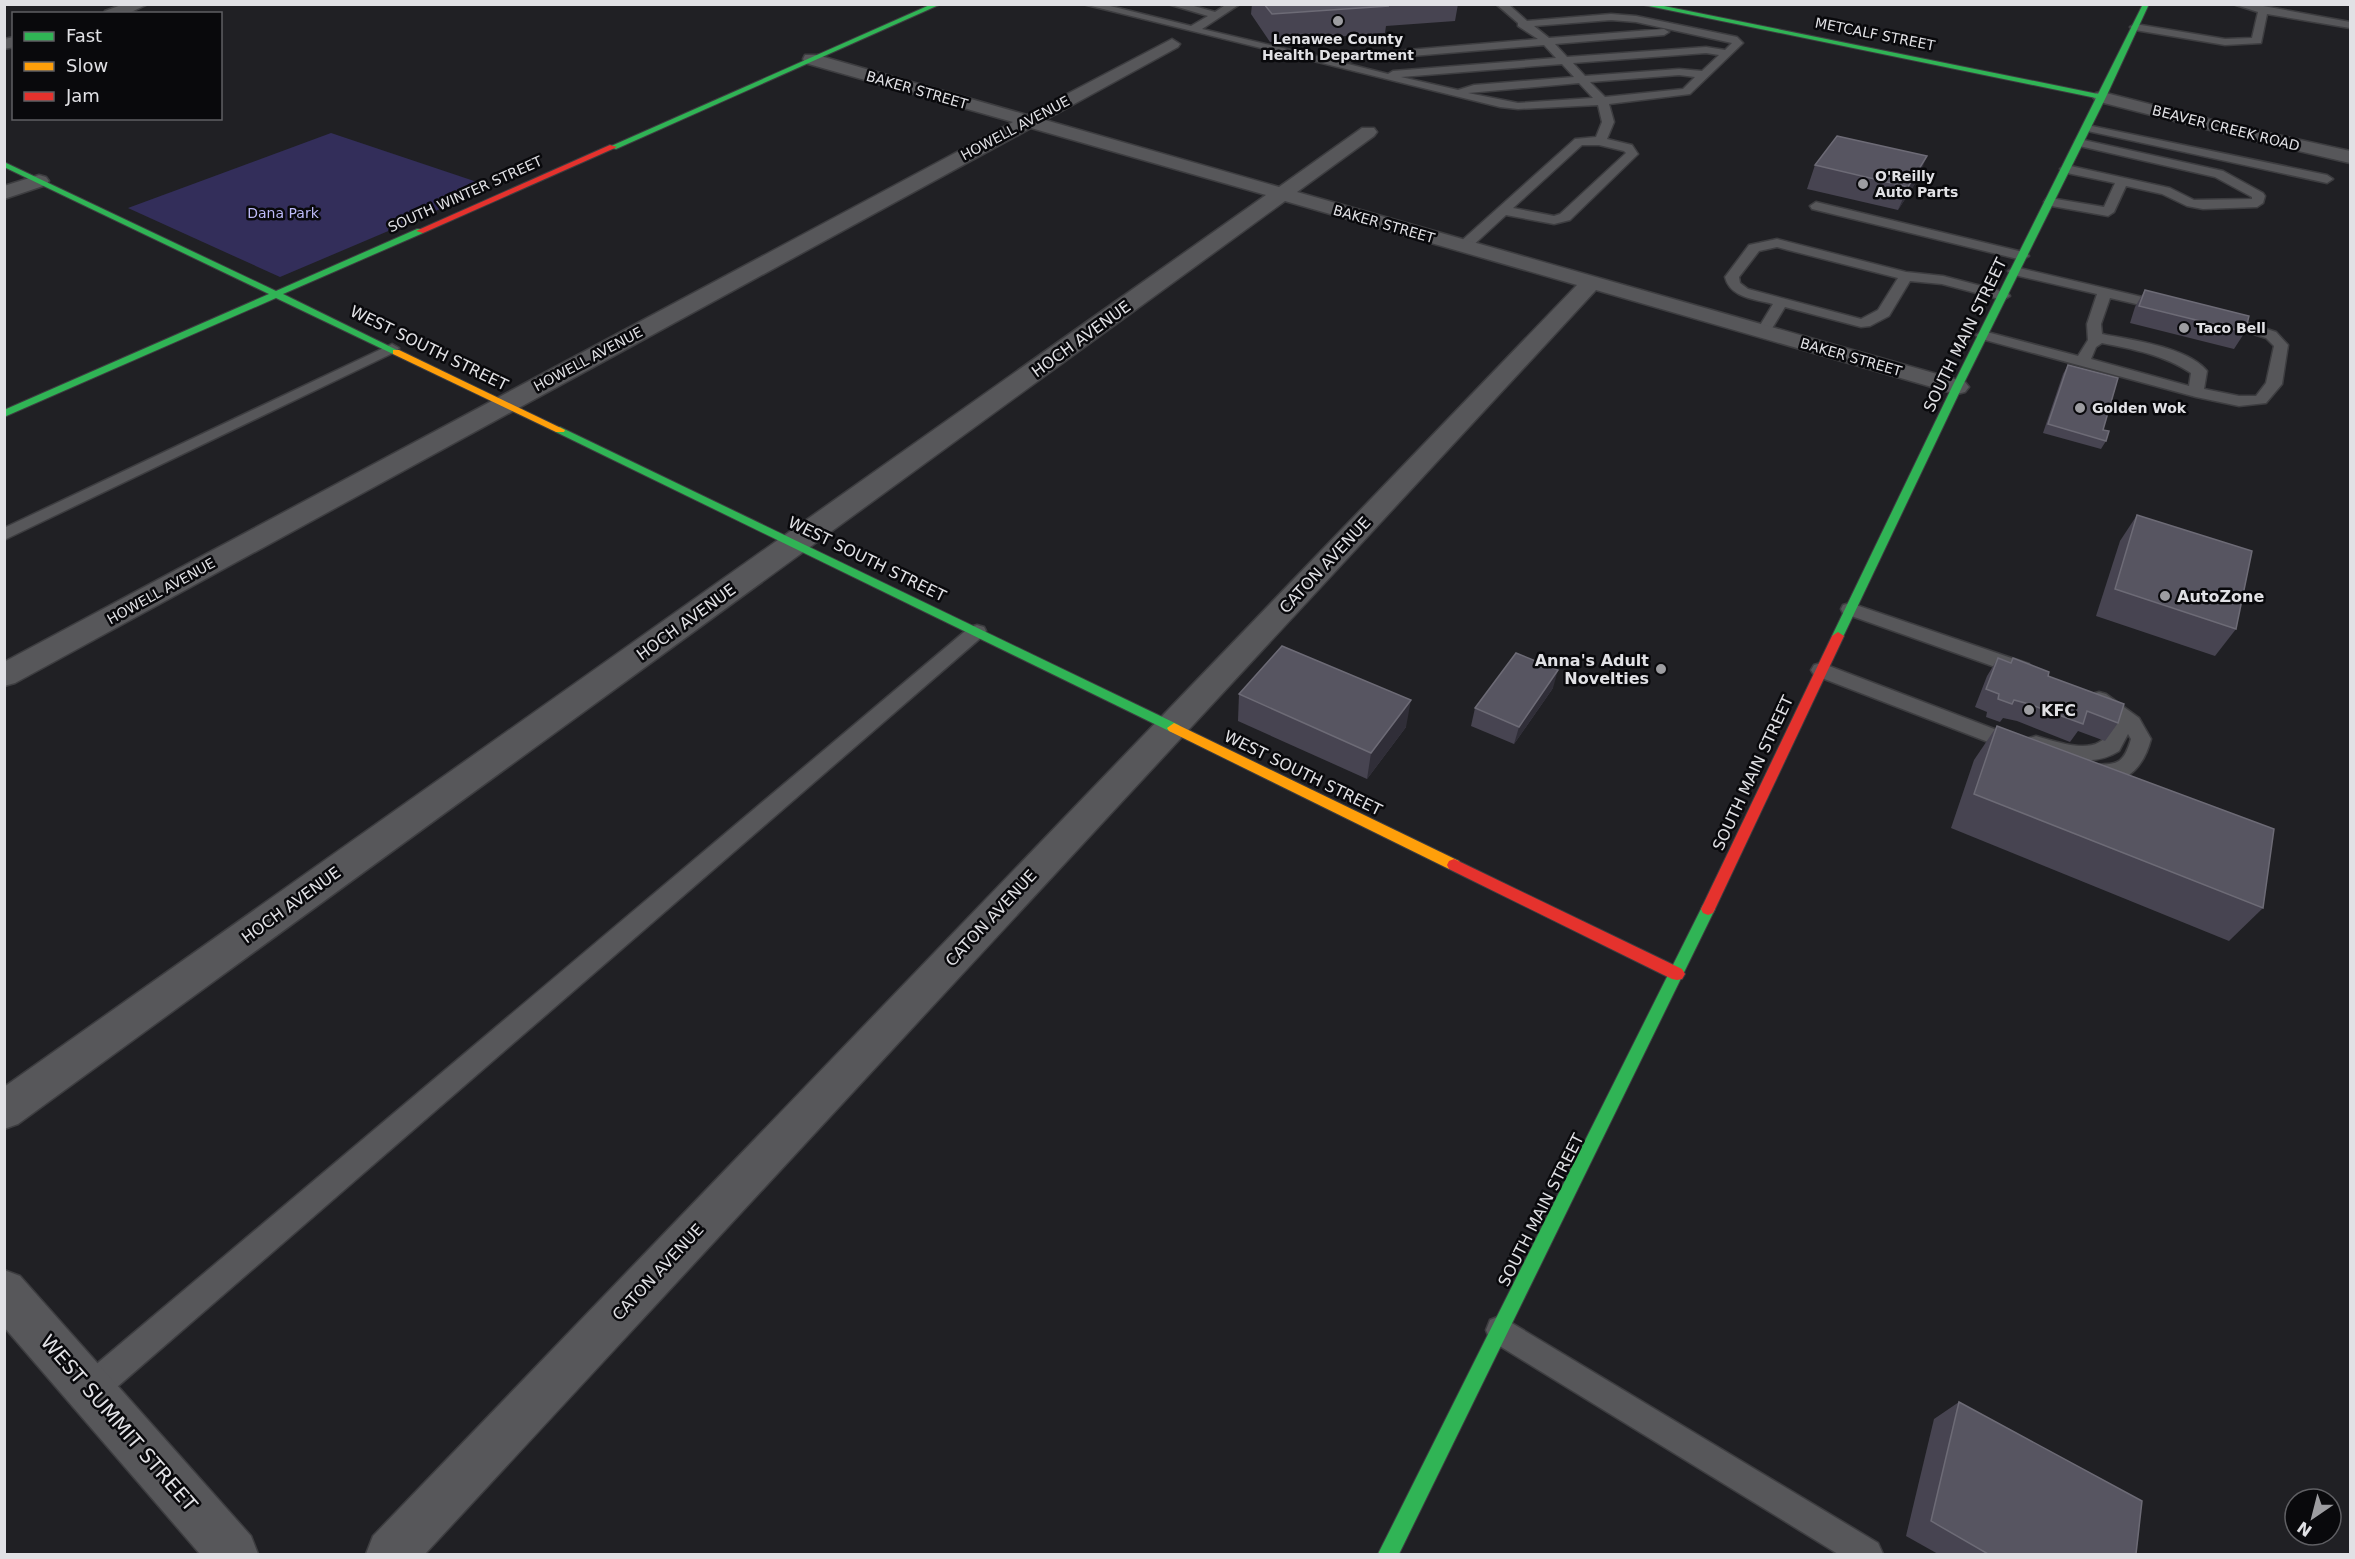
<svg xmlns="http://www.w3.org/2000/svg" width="2355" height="1559" viewBox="0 0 2355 1559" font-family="'DejaVu Sans',sans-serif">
<rect width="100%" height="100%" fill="#202024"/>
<polygon fill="#332e5a" points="331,133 492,187 280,277 128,208"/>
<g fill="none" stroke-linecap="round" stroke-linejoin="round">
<defs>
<g id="lane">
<path d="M1083 4H1102L1191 26 1208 16 1168 4H1187L1215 12 1227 4H1240L1202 29 1333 60V57L1337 56 1538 39 1518 26V23L1496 4H1508L1527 21 1611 14 1636 16 1737 37 1743 43 1690 94 1609 104 1614 122 1607 139 1632 145 1638 154 1570 220 1554 224 1506 215 1469 249H1459L1457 246 1459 243 1575 139 1596 137 1602 122 1598 105 1518 109 1500 107ZM1611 20 1636 22 1732 43 1725 50 1706 47 1567 57 1555 44 1664 35 1669 32 1664 29 1549 38 1534 26ZM1544 45 1556 58 1393 71 1388 74 1340 62ZM1706 53 1719 55 1702 71 1679 69 1585 76 1573 63ZM1562 64 1574 77 1474 85 1458 90 1401 77ZM1679 75 1695 77 1683 89 1605 97 1590 82ZM1579 83 1593 98 1518 103 1468 93ZM1582 145H1599L1624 151 1626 153 1560 214 1554 216 1513 208Z"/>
<polygon points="2233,4 2252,4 2350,22 2350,28 2267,14 2261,43 2225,45 2135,30 2130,27 2135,24 2225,39 2252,38 2258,12"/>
<polygon points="2087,125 2327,175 2333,179 2327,183 2083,130 2083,126"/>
<polygon points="2079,139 2223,171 2263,193 2265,196 2263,203 2257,207 2203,209 2187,206 2162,194 2126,186 2114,212 2108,216 2046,205 2044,202 2046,199 2050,198 2104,207 2115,183 2062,172 2060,169 2066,165 2170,188 2194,200 2252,199 2252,197 2215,177 2075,145 2075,141"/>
<polygon points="1816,202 2027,253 2029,256 2022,260 1812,209 1810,206"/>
<path d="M1777 239 1906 272 1943 276 2008 293 2010 296 2003 300 1942 284 1910 281 1889 316 1870 326 1861 327 1785 307 1768 335 1763 336 1756 332 1773 304C1755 299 1730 298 1725 277L1749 245ZM1777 247 1788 250 1898 278 1878 310 1861 319 1748 289 1740 283 1739 277 1759 251Z"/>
<path d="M2015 267 2172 304 2174 307 2172 310 2167 311 2110 298 2101 324 2102 334C2131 340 2188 347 2207 371L2204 389 2239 396H2256L2266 383 2274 346 2266 338 2216 322 2214 319 2216 316H2226L2276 332 2288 345 2282 384 2266 403 2239 406 2196 397 1978 338 1976 335 1983 331 2078 356 2088 340 2087 324 2097 294 2010 274 2008 271ZM2102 343C2133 349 2164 355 2191 373L2189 386 2091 359 2096 347Z"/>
<polygon points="392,344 399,348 397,351 4,540 4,528"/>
<polygon points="1850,603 2029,664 2032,669 2029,674 2022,676 2015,674 1843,613 1841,609 1843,605"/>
<polygon points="977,625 984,627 986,631 984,635 102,1400 91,1404 80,1400 76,1389 80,1378 970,627"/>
<polygon points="1821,663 2023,740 2026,745 2023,750 2016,752 2009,750 1814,675 1811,670 1814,665"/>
<path d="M2099 692 2106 694 2139 718 2151 739C2142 773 2120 790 2084 778L2081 773 2084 768C2110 759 2121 774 2131 739L2128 734 2119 751C2091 769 2058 757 2029 748L2026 743 2029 738 2036 736C2058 742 2099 758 2109 730L2093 712 2096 707 2089 699 2092 694Z"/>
<polygon points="1500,1316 1878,1543 1883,1554 1838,1554 1490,1340 1486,1330 1490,1320"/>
</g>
<g id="street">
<polygon points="124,4 148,4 127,14 103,14 105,11"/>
<polygon points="14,37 14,47 4,49 4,39"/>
<polygon points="1172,39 1180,44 1178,47 1045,120 1279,187 1362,128 1374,128 1377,132 1374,136 1297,192 1965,382 1969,387 1965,392 1957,394 1949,392 1596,290 425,1554 366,1554 373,1536 1577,285 1285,201 18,1124 4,1129 4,1087 1266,195 1031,128 15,683 4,686 4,662 1013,122 805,63 803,59 805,55 817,55 1027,115"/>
<polygon points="2102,92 2224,123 2350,151 2350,163 2222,133 2096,101 2093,97 2096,93"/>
<polygon points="39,175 46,177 49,181 46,185 4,199 4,186"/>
<polygon points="4,1270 20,1276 251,1536 258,1554 200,1554 4,1327"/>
</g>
<g id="fast">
<polygon points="932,4 941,4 616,149 609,147"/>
<polygon points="1639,4 1654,4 2098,94 2143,4 2149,4 2106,97 1962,387 1842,639 1838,640 1832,636 1952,387 2096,98"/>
<polygon points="4,162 276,291 417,229 423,229 423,233 283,294 401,352 393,354 276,298 4,417 4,410 269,294 4,167"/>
<polygon points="560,427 1179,725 1181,728 1174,733 1169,731 556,432 555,430"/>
<polygon points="1708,903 1713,905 1715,909 1399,1554 1378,1554 1701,909 1703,905"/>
</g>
<g id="slow">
<polygon points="393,350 399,350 565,430 564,432 556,432 393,354"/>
<polygon points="1174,723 1459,861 1461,865 1459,869 1449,869 1169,731 1167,728"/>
</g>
<g id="jam">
<polygon points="610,145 617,147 423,233 416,231"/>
<polygon points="1838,632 1844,636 1715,909 1713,913 1708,915 1703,913 1701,909 1832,636"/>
<polygon points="1454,859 1682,969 1685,974 1682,979 1677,980 1672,979 1449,869 1447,865 1449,861"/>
</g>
</defs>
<use href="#lane" stroke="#3d3d40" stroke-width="3"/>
<use href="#street" stroke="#3d3d40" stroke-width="3"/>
<use href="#fast" stroke="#3d3d40" stroke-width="2"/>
<use href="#slow" stroke="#3d3d40" stroke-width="2"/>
<use href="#jam" stroke="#3d3d40" stroke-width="2"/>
<use href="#lane" fill="#57575a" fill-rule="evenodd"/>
<use href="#street" fill="#57575a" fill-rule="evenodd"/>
<use href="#fast" fill="#30b455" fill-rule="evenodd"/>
<use href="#slow" fill="#ff9f0a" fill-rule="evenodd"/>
<use href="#jam" fill="#e5322d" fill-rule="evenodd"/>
</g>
<g fill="#474451">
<polygon points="1252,4 1458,4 1455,21 1386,26 1385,33 1270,42 1251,14"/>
<polygon points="1815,165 1918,179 1898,210 1807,189"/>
<polygon points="2145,290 2245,332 2234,349 2130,323 2135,307"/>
<polygon points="2068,365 2103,430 2106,441 2101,449 2043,433 2063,374"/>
<polygon points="2137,515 2236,629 2215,656 2096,616 2120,541"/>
<polygon points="1998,658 2011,662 2013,658 2048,676 2118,723 2105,741 2078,731 2070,742 2017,721 2003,718 2000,722 1986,717 1987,712 1975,707 1987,676"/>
<polygon points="1553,688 1514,744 1471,726 1475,708"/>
<polygon points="1239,694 1406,727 1367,779 1238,721"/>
<polygon points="1997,726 2263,908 2229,941 1951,828 1974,760"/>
<polygon points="1959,1402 2136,1554 1938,1554 1906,1536 1934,1419"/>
</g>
<g fill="#302e38">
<polygon points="1927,156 1918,179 1898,210 1908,187"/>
<polygon points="1558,670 1553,688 1514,744 1519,727"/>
<polygon points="1411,700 1406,727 1367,779 1371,753"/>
</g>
<g fill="#575561" stroke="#6d6b76" stroke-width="1.5">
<polygon points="1264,4 1387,4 1388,6 1272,14"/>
<polygon points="1837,136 1927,156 1908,187 1815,165"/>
<polygon points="2145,290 2249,316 2245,332 2139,306"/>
<polygon points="2068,365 2118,378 2103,430 2109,431 2106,441 2048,424"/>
<polygon points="2137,515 2252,551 2236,629 2115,589"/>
<polygon points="1282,646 1411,700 1371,753 1239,694"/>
<polygon points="1516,653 1558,670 1519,727 1475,708"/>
<polygon points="1998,658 2011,663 2013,658 2049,672 2048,676 2124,704 2118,723 2087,711 2083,724 2029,704 2014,700 2012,704 1998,699 1999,694 1986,689"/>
<polygon points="1997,726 2274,829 2263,908 1974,794"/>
<polygon points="1959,1402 2142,1501 2136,1554 1988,1554 1931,1521"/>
</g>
<g fill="#9d9da1" stroke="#09090c" stroke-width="2">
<circle cx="1338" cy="21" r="6"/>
<circle cx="1863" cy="184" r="6"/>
<circle cx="2184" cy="328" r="6"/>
<circle cx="2080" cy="408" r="6"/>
<circle cx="2165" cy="596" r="6"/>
<circle cx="1661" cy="669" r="6"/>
<circle cx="2029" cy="710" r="6"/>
</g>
<g text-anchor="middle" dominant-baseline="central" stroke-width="5" stroke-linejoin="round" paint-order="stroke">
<g font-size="14" fill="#e1e1e5" stroke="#09090c">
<text transform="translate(1875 34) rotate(11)">METCALF STREET</text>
<text transform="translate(917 90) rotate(16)">BAKER STREET</text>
<text transform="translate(1015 128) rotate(-28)">HOWELL AVENUE</text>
<text transform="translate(2226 128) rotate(14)">BEAVER CREEK ROAD</text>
<text transform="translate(465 194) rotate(-24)">SOUTH WINTER STREET</text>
<text transform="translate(1384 224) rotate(16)">BAKER STREET</text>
<text transform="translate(1851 357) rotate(16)">BAKER STREET</text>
<text transform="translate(588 359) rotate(-28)">HOWELL AVENUE</text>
<text transform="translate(161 591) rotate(-29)">HOWELL AVENUE</text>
</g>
<g font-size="14" font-weight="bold" fill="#e1e1e5" stroke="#09090c" text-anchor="start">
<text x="1338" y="39" text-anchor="middle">Lenawee County<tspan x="1338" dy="16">Health Department</tspan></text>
<text x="1875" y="176">O'Reilly<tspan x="1875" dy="16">Auto Parts</tspan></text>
<text x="2196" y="328">Taco Bell</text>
<text x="2092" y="408">Golden Wok</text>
</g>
<g font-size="14" fill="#bebbf8" stroke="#09090c">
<text x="283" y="213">Dana Park</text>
</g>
<g font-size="16" fill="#e1e1e5" stroke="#09090c">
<text transform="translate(1965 335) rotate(-64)">SOUTH MAIN STREET</text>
<text transform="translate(1081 339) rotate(-36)">HOCH AVENUE</text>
<text transform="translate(429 348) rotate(26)">WEST SOUTH STREET</text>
<text transform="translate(867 559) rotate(26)">WEST SOUTH STREET</text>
<text transform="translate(1325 565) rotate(-47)">CATON AVENUE</text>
<text transform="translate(686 622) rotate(-36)">HOCH AVENUE</text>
<text transform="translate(1303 773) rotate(26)">WEST SOUTH STREET</text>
<text transform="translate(1753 773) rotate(-65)">SOUTH MAIN STREET</text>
<text transform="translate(291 905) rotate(-36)">HOCH AVENUE</text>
<text transform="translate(991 918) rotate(-47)">CATON AVENUE</text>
<text transform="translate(1541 1210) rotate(-63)">SOUTH MAIN STREET</text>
<text transform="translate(658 1272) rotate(-47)">CATON AVENUE</text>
</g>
<g font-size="16" font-weight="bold" fill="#e1e1e5" stroke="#09090c" text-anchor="start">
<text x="2177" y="596">AutoZone</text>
<text x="1649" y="660" text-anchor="end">Anna's Adult<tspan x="1649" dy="18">Novelties</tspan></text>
<text x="2041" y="710">KFC</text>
</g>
<g font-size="20" fill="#e1e1e5" stroke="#09090c">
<text transform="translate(119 1423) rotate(49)">WEST SUMMIT STREET</text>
</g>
</g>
<rect width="2355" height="1559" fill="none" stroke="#e1e1e5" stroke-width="12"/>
<rect x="12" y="12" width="210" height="108" fill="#09090c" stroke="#5f5f63" stroke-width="1.5"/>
<rect x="24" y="32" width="30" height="9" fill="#30b455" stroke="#5f5f63" stroke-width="1.5"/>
<text x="66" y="42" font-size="18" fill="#e1e1e5">Fast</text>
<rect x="24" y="62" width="30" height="9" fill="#ff9f0a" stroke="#5f5f63" stroke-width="1.5"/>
<text x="66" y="72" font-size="18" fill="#e1e1e5">Slow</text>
<rect x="24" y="92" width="30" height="9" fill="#e5322d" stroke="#5f5f63" stroke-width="1.5"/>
<text x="66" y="102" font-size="18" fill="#e1e1e5">Jam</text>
<g transform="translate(2313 1517) rotate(215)"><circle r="28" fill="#09090c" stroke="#5f5f63" stroke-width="1.5"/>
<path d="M0-4.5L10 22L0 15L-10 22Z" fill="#9d9da1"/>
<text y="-9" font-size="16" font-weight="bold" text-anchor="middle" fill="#e1e1e5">N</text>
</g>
</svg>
